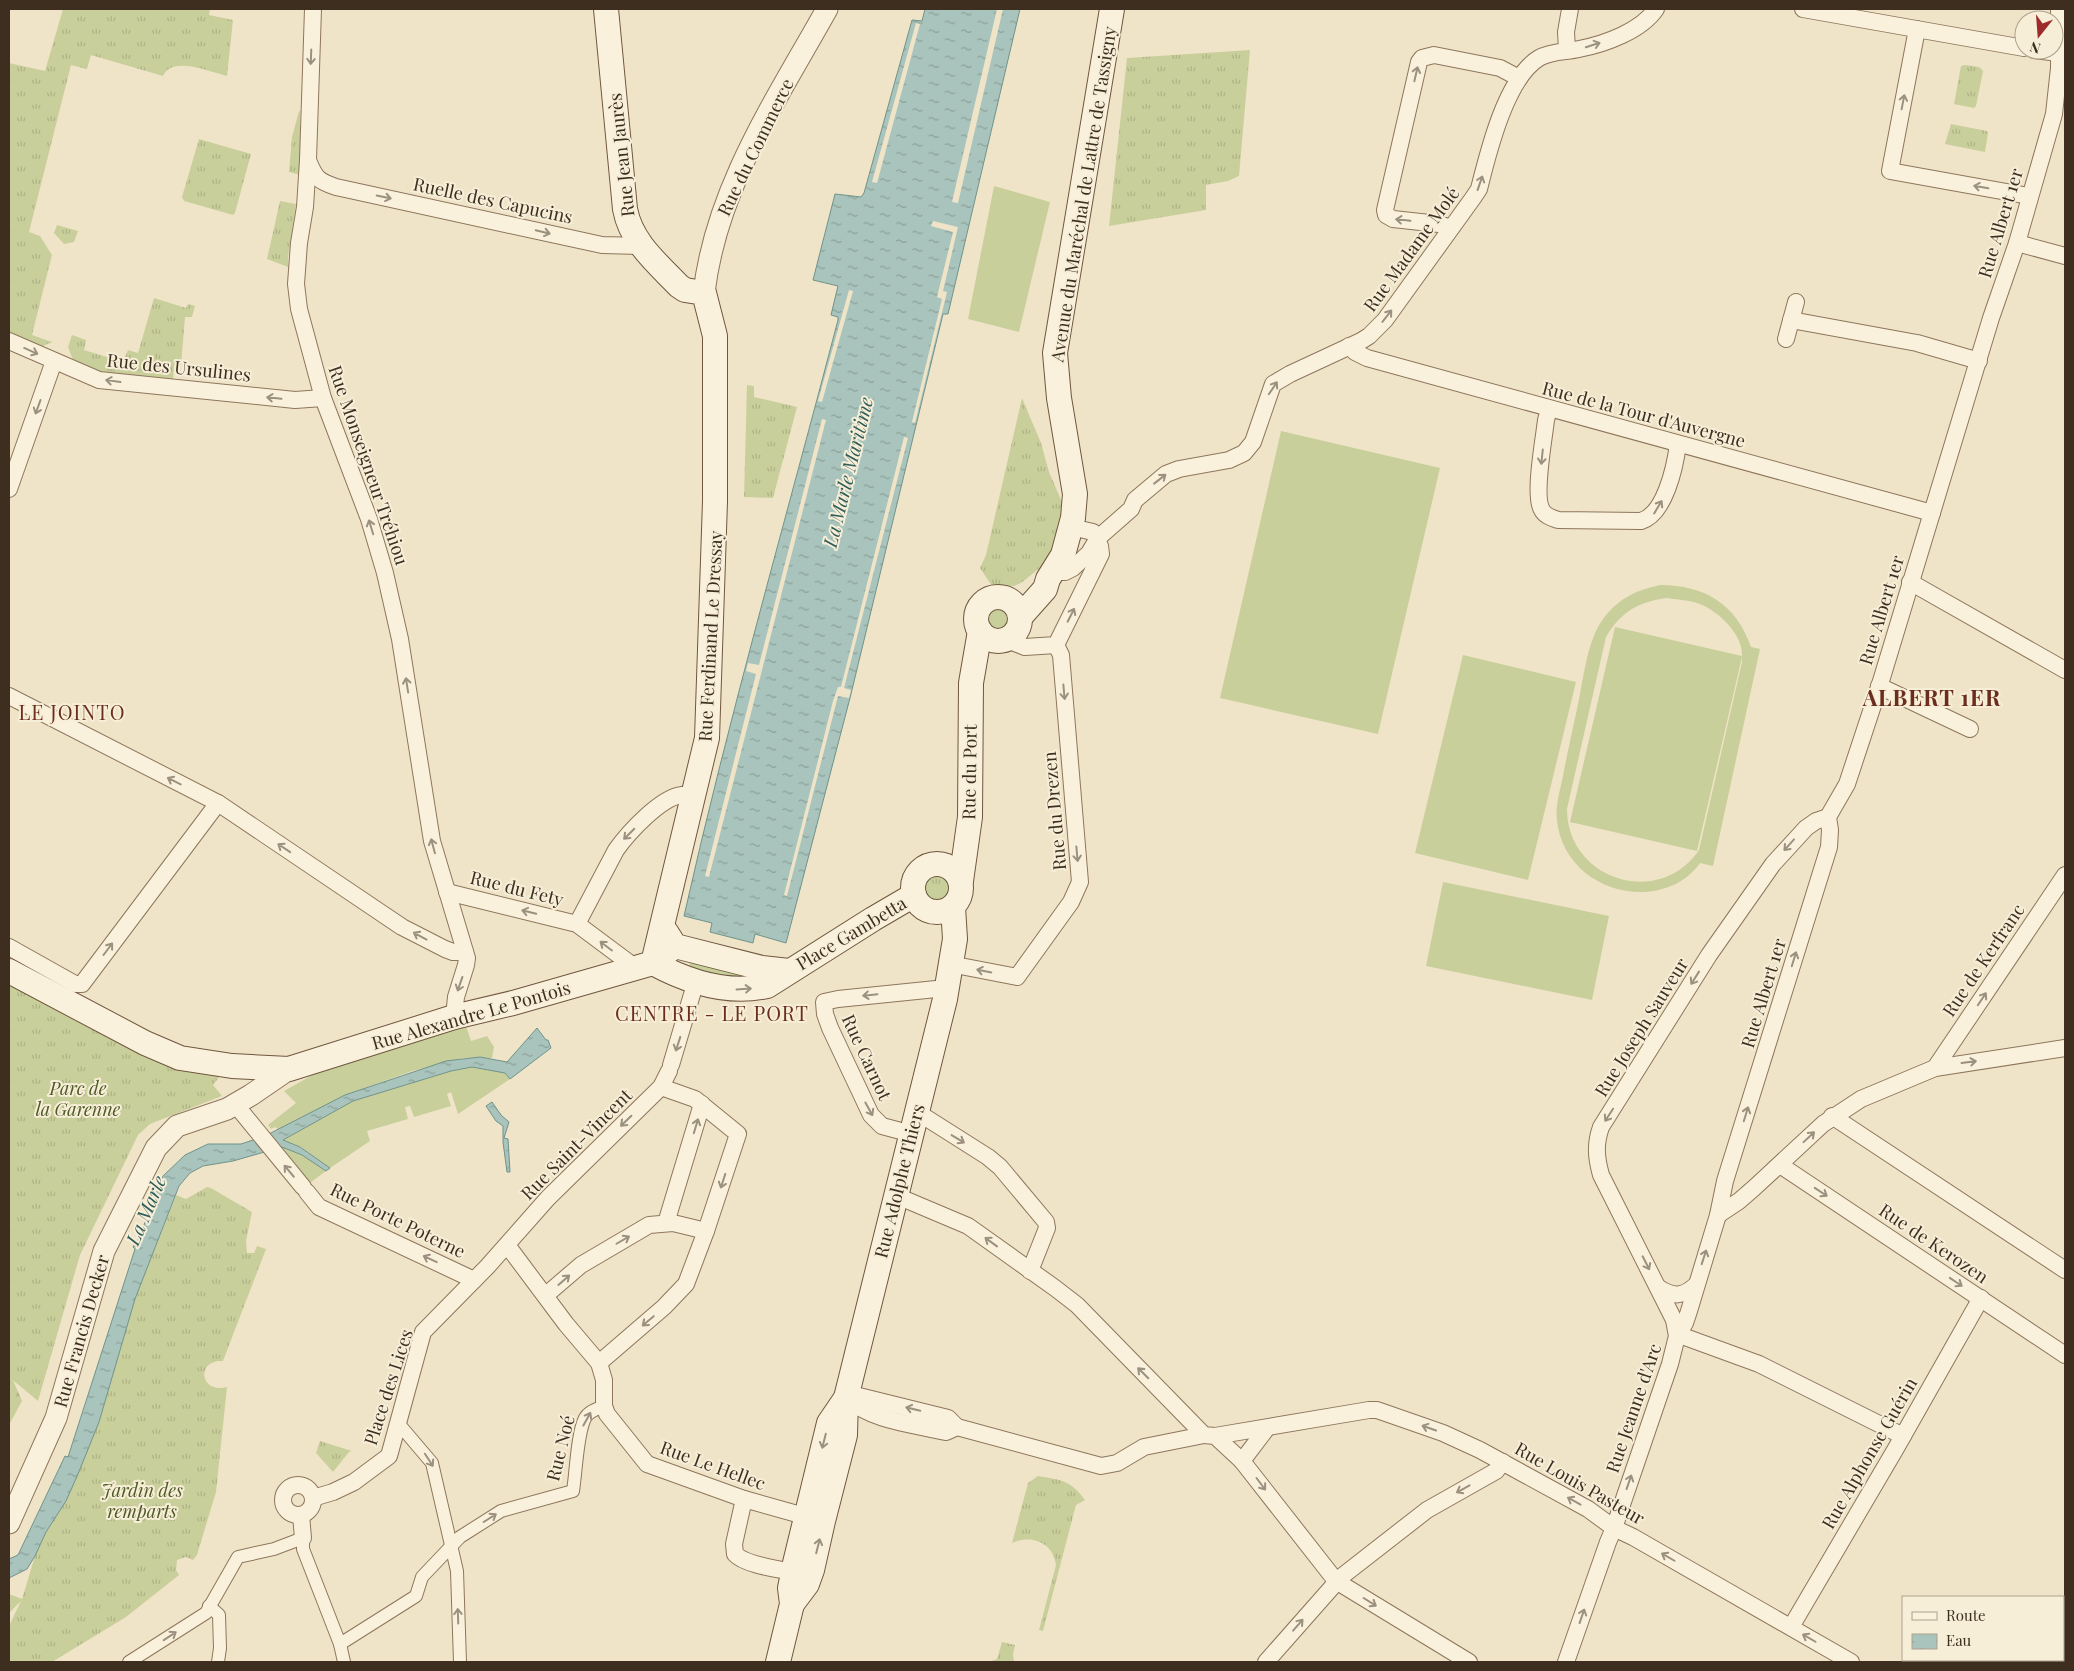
<svg xmlns="http://www.w3.org/2000/svg" width="2074" height="1671" viewBox="0 0 2074 1671" font-family="'Playfair Display',serif">
<defs>
<pattern id="grass-tufts" width="24" height="20" patternUnits="userSpaceOnUse" patternTransform="scale(1.25)"><rect width="24" height="20" fill="#c9cf9b"/><path d="M3 7l-1-3M5 7V3M7 7l1-3M15 17l-1-3M17 17v-4M19 17l1-3" fill="none" stroke="#aeb285"/></pattern>
<pattern id="forest-firs" width="22" height="20" patternUnits="userSpaceOnUse" patternTransform="scale(1.25)"><rect width="22" height="20" fill="#c9cf9b"/><path d="M5 1l3.5 6h-7zM16 11l3.5 6h-7z" fill="#aeb285"/></pattern>
<pattern id="water-ripples" width="26" height="14" patternUnits="userSpaceOnUse" patternTransform="scale(1.25)"><rect width="26" height="14" fill="#a9c4bc"/><path d="M2 4q2-2 4 0t4 0M15 11q2-2 4 0t4 0" fill="none" stroke="#8ba098"/></pattern>
</defs>
<rect width="100%" height="100%" fill="#f0e4c8"/>
<g fill="url(#grass-tufts)">
<path d="M63 9H210L209 15 233 20 227 76C210 72 172 55 163 76L91 55 87 69 71 65 29 232 40 236 52 255 32 335 52 342 41 347 9 333V63L45 71Z"/>
<polygon points="1250,50 1239,176 1228,181 1206,185 1206,210 1109,226 1127,58"/>
<polygon points="1965,65 1979,67 1983,71 1976,106 1974,108 1954,104 1961,66"/>
<polygon points="299,111 300,111 300,175 289,172 292,137"/>
<polygon points="1951,124 1987,131 1988,133 1985,152 1945,144"/>
<polygon points="199,139 251,154 235,213 233,215 184,201 182,197"/>
<polygon points="280,201 296,204 288,257 288,267 267,259"/>
<polygon points="57,225 78,231 74,242 64,244 54,233"/>
<polygon points="154,298 186,308 188,304 195,306 192,317 185,317 181,365 174,365 173,381 97,371 73,360 68,347 72,335 86,340 84,350 123,362 128,350 138,353"/>
<polygon points="747,385 754,386 754,397 797,407 773,498 744,497"/>
<polygon points="1022,398 1041,443 1049,472 1062,502 1062,511 1059,532 1046,563 1021,583 1014,586 992,586 980,568 986,555"/>
<circle cx="999" cy="622" r="13"/>
<circle cx="938" cy="888" r="13"/>
<polygon points="9,983 178,1069 220,1076 213,1085 222,1096 150,1124 138,1135 80,1255 38,1401 9,1377"/>
<path d="M207 1187 211 1188 252 1212 246 1241 247 1253H254L257 1246 266 1249 223 1361C196 1359 199 1394 227 1387L216 1492 197 1555 193 1560 186 1557 177 1560 176 1570 179 1575 126 1617 52 1662H9V1626L21 1601 9 1613V1594L22 1599 35 1556 46 1532 66 1501 99 1422 135 1299 176 1195 186 1199Z"/>
<polygon points="320,1441 352,1451 349,1452 333,1472 316,1453"/>
<path d="M1038 1476C1061 1480 1071 1480 1085 1500L1076 1505 1043 1631 1039 1630 1056 1565C1053 1542 1031 1534 1012 1543L1028 1483Z"/>
<polygon points="1002,1642 1015,1645 1013,1654 1014,1662 989,1662 997,1659"/>
</g>
<polygon fill="url(#forest-firs)" points="9,1371 22,1401 9,1425"/>
<g fill="#c9cf9b" fill-rule="evenodd">
<polygon points="994,186 1050,202 1019,332 968,319"/>
<polygon points="1281,431 1440,468 1378,734 1220,698"/>
<path d="M1660 585C1705 585 1736 604 1751 647L1760 649 1713 866 1700 863C1687 882 1664 892 1641 892 1599 892 1562 864 1557 821 1555 806 1560 791 1563 776 1567 754 1572 732 1577 709 1583 683 1586 645 1601 622 1617 599 1634 591 1660 585ZM1667 598C1679 600 1691 600 1702 605 1720 613 1743 635 1742 656L1615 627 1570 822 1697 851 1742 657V662L1699 850C1659 909 1567 880 1567 809L1606 637C1622 611 1638 602 1667 598Z"/>
<polygon points="1463,655 1576,682 1528,880 1415,853"/>
<polygon points="1443,882 1609,916 1592,1000 1426,966"/>
<polygon points="691,959 772,978 746,983 688,971"/>
<polygon points="466,1026 471,1041 487,1036 494,1047 492,1058 464,1058 412,1071 345,1095 279,1130 275,1127 271,1129 268,1125 296,1103 284,1091 325,1068"/>
<polygon points="472,1067 505,1073 510,1079 458,1114 451,1092 447,1094 451,1106 414,1117 410,1106 405,1107 408,1119 367,1131 370,1141 330,1168 301,1147 283,1140 353,1101 451,1071"/>
<polygon points="282,1147 302,1155 326,1171 307,1185 278,1149"/>
</g>
<g fill="url(#water-ripples)" stroke="#6f938a">
<path d="M925 9H1020L948 314H943L850 698 786 943 755 934 753 943 710 932 712 923 684 916C729 716 786 519 838 320V317L831 315 838 286 813 280 835 194 861 197 864 193 912 20 922 21Z"/>
<polygon points="537,1028 546,1040 548,1040 551,1048 510,1079 505,1073 472,1067 451,1071 353,1101 283,1140 300,1147 330,1168 326,1171 302,1155 282,1147 233,1161 203,1166 190,1173 179,1186 135,1299 99,1422 78,1474 66,1501 46,1532 35,1556 27,1569 9,1578 9,1559 18,1555 65,1456 68,1457 135,1249 133,1247 135,1243 137,1243 163,1176 185,1155 208,1144 241,1144 265,1136 345,1095 446,1061 480,1057 507,1062"/>
<polygon points="492,1102 501,1115 509,1122 504,1138 508,1139 510,1172 507,1172 503,1142 503,1126 496,1121 486,1106"/>
</g>
<g fill="#f0e4c8">
<polygon points="997,9 1003,9 958,203 952,202"/>
<polygon points="916,23 920,24 877,183 872,182"/>
<polygon points="933,221 958,227 943,291 947,292 915,423 912,422 942,299 937,297 953,232 931,226"/>
<polygon points="849,290 853,291 822,402 818,401"/>
<polygon points="822,419 826,420 709,877 705,876 756,674 746,671 748,663 759,665"/>
<polygon points="904,437 908,438 844,688 851,690 849,698 838,696 787,896 784,895 833,701 838,687 841,687"/>
</g>
<g fill="none" stroke-linecap="round" stroke-linejoin="round">
<defs>
<g id="pedestrian">
<polyline points="398,1423 432,1463 457,1571 460,1662"/>
<polyline points="209,1606 219,1615 220,1648 218,1662"/>
<path d="M340 1644 416 1596 422 1577 460 1537 501 1511 573 1491C576 1473 577 1434 585 1418 589 1411 597 1409 604 1406"/>
<polyline points="129,1662 206,1613 238,1557 274,1549 303,1538 303,1549 340,1644 344,1662"/>
</g>
<g id="minor">
<polyline points="313,9 308,160 305,207 299,243 296,284 299,309 323,398 369,519 385,573 400,639 432,841 467,958 466,965 456,997 454,1017"/>
<polyline points="1803,9 2024,48"/>
<polyline points="1917,29 1890,171 2029,196"/>
<polyline points="1567,50 1566,32 1570,9"/>
<polyline points="2034,50 2059,53"/>
<path d="M308 160C315 178 318 181 336 187L602 245 641 246"/>
<polyline points="1451,228 1439,224 1393,219 1386,215 1385,210 1419,62 1422,58 1434,55 1500,68 1519,78"/>
<polyline points="2017,243 2065,256"/>
<polyline points="1791,320 1917,343 1979,361"/>
<polyline points="1786,339 1796,302"/>
<polyline points="9,341 99,380 295,400 323,398"/>
<polyline points="1349,346 1355,352 1367,358 1932,513"/>
<path d="M1549 409 1546 420C1544 439 1533 496 1542 510 1545 516 1552 518 1558 520L1641 521C1665 514 1675 467 1678 444"/>
<polyline points="9,489 54,361"/>
<path d="M1053 572H1065L1073 568 1089 553 1098 538 1131 509 1135 500 1166 474 1179 469 1229 460 1244 453 1253 442 1273 384 1290 374 1361 341 1369 336 1385 320 1473 198 1479 189C1488 153 1506 78 1539 58 1551 51 1566 52 1579 49 1605 44 1641 31 1656 9"/>
<polyline points="1910,582 2065,670"/>
<polyline points="1007,640 1025,647 1056,645 1101,554 1100,546 1093,532 1071,527"/>
<polyline points="1879,686 1970,729"/>
<polyline points="9,696 218,803 402,927 445,949 453,952 465,952"/>
<polyline points="447,892 577,924 636,968"/>
<path d="M577 924 616 850C628 833 661 797 682 795 686 794 690 796 694 796"/>
<polyline points="9,947 75,984 82,984 218,803"/>
<polyline points="950,964 1017,977 1071,902 1080,882 1061,655 1056,645"/>
<polyline points="671,1065 696,981"/>
<polyline points="1935,1068 2065,875"/>
<polyline points="235,1104 303,1187"/>
<polyline points="917,1112 988,1157 1000,1167 1046,1222 1047,1228 1030,1271"/>
<polyline points="1832,1116 2065,1270"/>
<polyline points="912,1134 882,1126 871,1115 830,1028 825,1014 824,1002 838,999 946,988"/>
<polyline points="1780,1165 2065,1355"/>
<polyline points="307,1192 319,1207 474,1280"/>
<polyline points="897,1196 968,1226 1055,1288 1077,1305 1204,1435 1215,1436 1242,1461 1336,1581 1469,1662"/>
<polyline points="1718,1215 1739,1201 1754,1188 1823,1124 1861,1099 1935,1068 2065,1048"/>
<polyline points="666,1223 702,1104"/>
<polyline points="507,1245 566,1324 599,1363 604,1380 604,1406 607,1414 647,1464 744,1499 815,1519"/>
<path d="M1659 1288C1673 1297 1683 1297 1696 1285"/>
<polyline points="546,1295 581,1265 649,1225 673,1223 706,1231"/>
<polyline points="1677,1336 1685,1323 1689,1311 1718,1215 1725,1181 1829,847 1830,830 1828,817 1847,784 1881,681 1991,318 2017,243 2054,114 2059,68 2059,9"/>
<polyline points="1677,1336 1685,1337 1759,1364 1903,1436"/>
<polyline points="599,1363 664,1307 686,1284 706,1231 738,1134 695,1099 661,1087"/>
<polyline points="846,1398 859,1396 948,1418 957,1427 1101,1466 1117,1463 1144,1447 1204,1435"/>
<path d="M846 1398C872 1421 912 1424 946 1432L957 1427"/>
<polyline points="1215,1436 1369,1410 1377,1410 1443,1433 1480,1450 1588,1509 1614,1528 1633,1537 1851,1662"/>
<polyline points="1242,1461 1267,1428"/>
<circle cx="298" cy="1500" r="15"/>
<polyline points="313,1498 333,1492 354,1482 389,1456 423,1332 487,1267 548,1198 661,1087 669,1071"/>
<path d="M744 1499 734 1544 735 1554C745 1565 778 1569 793 1572"/>
<polyline points="301,1515 303,1538"/>
<polyline points="1791,1627 1895,1450 1981,1298"/>
<polyline points="1266,1662 1341,1577 1427,1510 1496,1471 1503,1462"/>
<path d="M1566 1662 1608 1542 1614 1528 1670 1364 1677 1336 1674 1320 1601 1175C1596 1157 1595 1144 1601 1127L1709 955 1773 864 1806 828 1816 821 1828 817"/>
</g>
<g id="tertiary">
<path d="M704 293C716 188 777 99 827 9"/>
<polyline points="9,1523 56,1418 104,1251 156,1148 177,1126 227,1109 251,1095 289,1069"/>
<polyline points="2063,1633 2065,1631"/>
<polyline points="2022,1662 2026,1660"/>
</g>
<g id="secondary">
<path d="M606 9 625 209C631 242 657 263 679 286L685 290 704 293 715 336V501L707 738 653 963"/>
<circle cx="998" cy="619" r="22"/>
<polyline points="1021,616 1045,589 1048,579 1063,555 1073,518 1075,494 1059,398 1055,353 1112,9"/>
<circle cx="937" cy="888" r="24"/>
<polyline points="961,881 970,817 971,683 980,631"/>
<polyline points="666,932 675,946 762,968 789,971"/>
<path d="M653 963C688 982 727 995 767 986L873 919 914 895"/>
<polyline points="9,971 145,1043 180,1058 232,1066 289,1069 454,1017 513,1003 653,963 675,946"/>
<polyline points="792,1604 807,1584 812,1570 823,1521 845,1435 846,1398 945,999 955,939 953,907"/>
<polyline points="778,1662 792,1604 790,1588 795,1563 829,1423 846,1398"/>
</g>
</defs>
<use href="#pedestrian" stroke="#8d765c" stroke-width="14"/>
<use href="#minor" stroke="#8d765c" stroke-width="18"/>
<use href="#tertiary" stroke="#8d765c" stroke-width="23"/>
<use href="#secondary" stroke="#6f573f" stroke-width="26"/>
<use href="#pedestrian" stroke="#faf1dc" stroke-width="12"/>
<use href="#minor" stroke="#faf1dc" stroke-width="16"/>
<use href="#tertiary" stroke="#faf1dc" stroke-width="21"/>
<use href="#secondary" stroke="#faf1dc" stroke-width="24"/>
</g>
<defs><path id="oneway-shaft" d="M-6 0H5M1.5-3L5.5 0L1.5 3" fill="none" stroke-width="1.6" stroke-linecap="round" stroke-linejoin="round" transform="scale(1.25)"/></defs>
<g stroke="#9c907e">
<use href="#oneway-shaft" transform="translate(1593 45) rotate(-18)"/>
<use href="#oneway-shaft" transform="translate(311 57) rotate(92)"/>
<use href="#oneway-shaft" transform="translate(1416 74) rotate(-77)"/>
<use href="#oneway-shaft" transform="translate(1903 102) rotate(-79)"/>
<use href="#oneway-shaft" transform="translate(1480 183) rotate(-71)"/>
<use href="#oneway-shaft" transform="translate(1981 187) rotate(-170)"/>
<use href="#oneway-shaft" transform="translate(384 197) rotate(12)"/>
<use href="#oneway-shaft" transform="translate(1403 220) rotate(-174)"/>
<use href="#oneway-shaft" transform="translate(543 232) rotate(13)"/>
<use href="#oneway-shaft" transform="translate(1387 316) rotate(-52)"/>
<use href="#oneway-shaft" transform="translate(31 351) rotate(24)"/>
<use href="#oneway-shaft" transform="translate(113 381) rotate(-172)"/>
<use href="#oneway-shaft" transform="translate(1273 388) rotate(-56)"/>
<use href="#oneway-shaft" transform="translate(274 398) rotate(-174)"/>
<use href="#oneway-shaft" transform="translate(38 407) rotate(110)"/>
<use href="#oneway-shaft" transform="translate(1542 457) rotate(96)"/>
<use href="#oneway-shaft" transform="translate(1160 479) rotate(-38)"/>
<use href="#oneway-shaft" transform="translate(1658 507) rotate(-59)"/>
<use href="#oneway-shaft" transform="translate(371 527) rotate(-107)"/>
<use href="#oneway-shaft" transform="translate(1071 615) rotate(-63)"/>
<use href="#oneway-shaft" transform="translate(407 685) rotate(-99)"/>
<use href="#oneway-shaft" transform="translate(1064 692) rotate(85)"/>
<use href="#oneway-shaft" transform="translate(174 781) rotate(-153)"/>
<use href="#oneway-shaft" transform="translate(629 834) rotate(135)"/>
<use href="#oneway-shaft" transform="translate(1789 845) rotate(132)"/>
<use href="#oneway-shaft" transform="translate(433 846) rotate(-105)"/>
<use href="#oneway-shaft" transform="translate(284 848) rotate(-146)"/>
<use href="#oneway-shaft" transform="translate(1077 854) rotate(85)"/>
<use href="#oneway-shaft" transform="translate(529 912) rotate(-166)"/>
<use href="#oneway-shaft" transform="translate(420 936) rotate(-152)"/>
<use href="#oneway-shaft" transform="translate(606 946) rotate(-143)"/>
<use href="#oneway-shaft" transform="translate(108 949) rotate(-53)"/>
<use href="#oneway-shaft" transform="translate(1794 959) rotate(-73)"/>
<use href="#oneway-shaft" transform="translate(984 971) rotate(-169)"/>
<use href="#oneway-shaft" transform="translate(1695 978) rotate(122)"/>
<use href="#oneway-shaft" transform="translate(460 984) rotate(109)"/>
<use href="#oneway-shaft" transform="translate(744 989) rotate(-4)"/>
<use href="#oneway-shaft" transform="translate(870 995) rotate(174)"/>
<use href="#oneway-shaft" transform="translate(1982 999) rotate(-56)"/>
<use href="#oneway-shaft" transform="translate(678 1044) rotate(108)"/>
<use href="#oneway-shaft" transform="translate(1969 1062) rotate(-7)"/>
<use href="#oneway-shaft" transform="translate(869 1109) rotate(61)"/>
<use href="#oneway-shaft" transform="translate(1746 1114) rotate(-73)"/>
<use href="#oneway-shaft" transform="translate(1609 1115) rotate(123)"/>
<use href="#oneway-shaft" transform="translate(626 1121) rotate(136)"/>
<use href="#oneway-shaft" transform="translate(696 1126) rotate(-73)"/>
<use href="#oneway-shaft" transform="translate(1809 1137) rotate(-43)"/>
<use href="#oneway-shaft" transform="translate(958 1139) rotate(31)"/>
<use href="#oneway-shaft" transform="translate(289 1171) rotate(-130)"/>
<use href="#oneway-shaft" transform="translate(723 1181) rotate(108)"/>
<use href="#oneway-shaft" transform="translate(1821 1192) rotate(34)"/>
<use href="#oneway-shaft" transform="translate(623 1240) rotate(-30)"/>
<use href="#oneway-shaft" transform="translate(991 1242) rotate(-144)"/>
<use href="#oneway-shaft" transform="translate(1704 1257) rotate(-72)"/>
<use href="#oneway-shaft" transform="translate(430 1259) rotate(-155)"/>
<use href="#oneway-shaft" transform="translate(1646 1263) rotate(63)"/>
<use href="#oneway-shaft" transform="translate(564 1280) rotate(-41)"/>
<use href="#oneway-shaft" transform="translate(1956 1282) rotate(34)"/>
<use href="#oneway-shaft" transform="translate(648 1321) rotate(140)"/>
<use href="#oneway-shaft" transform="translate(1143 1373) rotate(-135)"/>
<use href="#oneway-shaft" transform="translate(913 1409) rotate(-166)"/>
<use href="#oneway-shaft" transform="translate(587 1419) rotate(-61)"/>
<use href="#oneway-shaft" transform="translate(1429 1428) rotate(-161)"/>
<use href="#oneway-shaft" transform="translate(824 1441) rotate(104)"/>
<use href="#oneway-shaft" transform="translate(429 1460) rotate(57)"/>
<use href="#oneway-shaft" transform="translate(1629 1482) rotate(-71)"/>
<use href="#oneway-shaft" transform="translate(1261 1484) rotate(53)"/>
<use href="#oneway-shaft" transform="translate(1463 1489) rotate(151)"/>
<use href="#oneway-shaft" transform="translate(1574 1501) rotate(-151)"/>
<use href="#oneway-shaft" transform="translate(490 1518) rotate(-32)"/>
<use href="#oneway-shaft" transform="translate(818 1546) rotate(-76)"/>
<use href="#oneway-shaft" transform="translate(1668 1557) rotate(-150)"/>
<use href="#oneway-shaft" transform="translate(1370 1602) rotate(32)"/>
<use href="#oneway-shaft" transform="translate(458 1616) rotate(-92)"/>
<use href="#oneway-shaft" transform="translate(1582 1616) rotate(-71)"/>
<use href="#oneway-shaft" transform="translate(1298 1625) rotate(-49)"/>
<use href="#oneway-shaft" transform="translate(170 1636) rotate(-33)"/>
<use href="#oneway-shaft" transform="translate(1809 1638) rotate(-150)"/>
</g>
<g text-anchor="middle" dominant-baseline="central" stroke-width="4" stroke-linejoin="round" paint-order="stroke">
<g font-size="18" fill="#3d2e20" stroke="#f7eed8">
<text transform="translate(755 147) rotate(-64)">Rue du Commerce</text>
<text transform="translate(621 155) rotate(-96)">Rue Jean Jaurès</text>
<text transform="translate(1083 194) rotate(-81)">Avenue du Maréchal de Lattre de Tassigny</text>
<text transform="translate(493 200) rotate(12)">Ruelle des Capucins</text>
<text transform="translate(2000 223) rotate(-73)">Rue Albert 1er</text>
<text transform="translate(1411 249) rotate(-54)">Rue Madame Molé</text>
<text transform="translate(179 367) rotate(6)">Rue des Ursulines</text>
<text transform="translate(1644 414) rotate(15)">Rue de la Tour d'Auvergne</text>
<text transform="translate(369 465) rotate(71)">Rue Monseigneur Tréhiou</text>
<text transform="translate(1881 610) rotate(-73)">Rue Albert 1er</text>
<text transform="translate(710 636) rotate(-87)">Rue Ferdinand Le Dressay</text>
<text transform="translate(969 772) rotate(-89)">Rue du Port</text>
<text transform="translate(1054 811) rotate(-95)">Rue du Drezen</text>
<text transform="translate(517 888) rotate(14)">Rue du Fety</text>
<text transform="translate(851 933) rotate(-31)">Place Gambetta</text>
<text transform="translate(1983 960) rotate(-56)">Rue de Kerfranc</text>
<text transform="translate(1763 993) rotate(-73)">Rue Albert 1er</text>
<text transform="translate(471 1015) rotate(-16)">Rue Alexandre Le Pontois</text>
<text transform="translate(1641 1027) rotate(-58)">Rue Joseph Sauveur</text>
<text transform="translate(867 1057) rotate(65)">Rue Carnot</text>
<text transform="translate(576 1144) rotate(-45)">Rue Saint-Vincent</text>
<text transform="translate(899 1181) rotate(-76)">Rue Adolphe Thiers</text>
<text transform="translate(398 1220) rotate(26)">Rue Porte Poterne</text>
<text transform="translate(1934 1243) rotate(34)">Rue de Kerozen</text>
<text transform="translate(81 1331) rotate(-74)">Rue Francis Decker</text>
<text transform="translate(388 1387) rotate(-72)">Place des Lices</text>
<text transform="translate(1633 1408) rotate(-71)">Rue Jeanne d'Arc</text>
<text transform="translate(560 1448) rotate(-76)">Rue Noé</text>
<text transform="translate(1869 1453) rotate(-60)">Rue Alphonse Guérin</text>
<text transform="translate(713 1465) rotate(20)">Rue Le Hellec</text>
<text transform="translate(1580 1483) rotate(30)">Rue Louis Pasteur</text>
</g>
<g font-size="18" font-style="italic" fill="#4d5a26" stroke="#f7eed8">
<text x="78" y="1088">Parc de<tspan x="78" dy="21">la Garenne</tspan></text>
<text x="142" y="1490">Jardin des<tspan x="142" dy="21">remparts</tspan></text>
</g>
<g font-size="19" font-style="italic" fill="#2f5d5a" stroke="#f7eed8">
<text transform="translate(847 472) rotate(-76)">La Marle Maritime</text>
<text transform="translate(145 1210) rotate(-67)">La Marle</text>
</g>
<g font-size="20" letter-spacing="1" fill="#6b2e1e" stroke="#f7eed8">
<text x="72" y="711">LE JOINTO</text>
<text x="712" y="1012">CENTRE - LE PORT</text>
</g>
<g font-size="22" font-weight="bold" letter-spacing="1" fill="#6b2e1e" stroke="#f7eed8">
<text x="1932" y="697">ALBERT 1ER</text>
</g>
</g>
<rect width="2074" height="1671" fill="none" stroke="#3d2e20" stroke-width="20"/>
<rect x="1902" y="1596" width="162" height="65" fill="#f7eed8" stroke="#ada18e"/>
<rect x="1912" y="1612" width="25" height="8" fill="#faf1dc" stroke="#ada18e"/>
<text x="1946" y="1621" font-size="15" fill="#3d2e20">Route</text>
<rect x="1912" y="1634" width="25" height="15" fill="url(#water-ripples)" stroke="#ada18e"/>
<text x="1946" y="1646" font-size="15" fill="#3d2e20">Eau</text>
<g transform="translate(2039 35) rotate(197)"><circle r="24" fill="#f7eed8" stroke="#ada18e"/>
<path d="M0-4L9 19L0 12L-9 19Z" fill="#9e2a2b"/>
<text y="-8" font-size="14" font-weight="bold" text-anchor="middle" fill="#3d2e20">N</text>
</g>
</svg>
